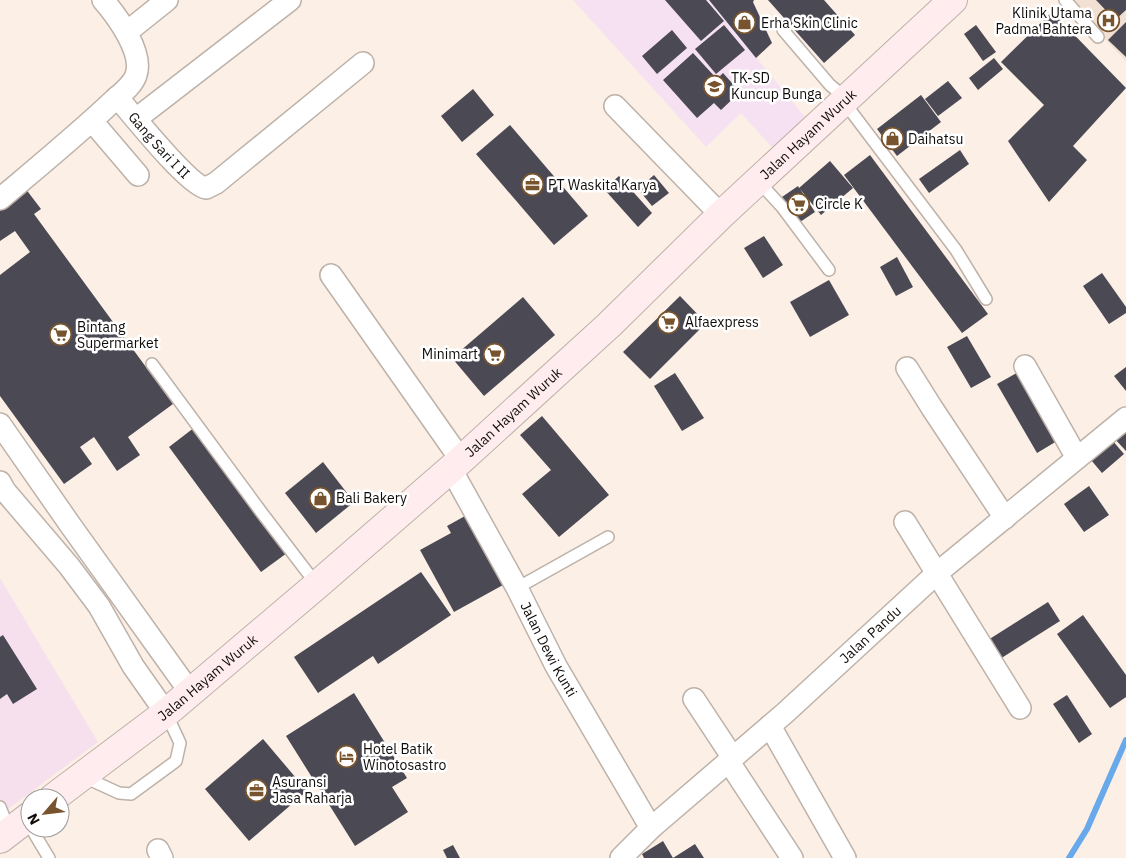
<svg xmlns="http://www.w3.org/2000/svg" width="1126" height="858" viewBox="0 0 1126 858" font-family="'IBM Plex Sans',sans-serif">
<rect width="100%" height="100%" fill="#fcefe6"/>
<polygon fill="#f7e0ee" points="0,578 98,742 0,815"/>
<polygon fill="#f2e0d2" points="1074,0 1126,0 1126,61 1107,41"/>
<polygon fill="#f5e1f1" points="573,0 709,0 809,122 777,153 741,113 706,147"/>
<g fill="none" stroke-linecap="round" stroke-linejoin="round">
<polyline stroke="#67a9eb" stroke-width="6" points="1069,858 1087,829 1126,740"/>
</g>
<g fill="#4b4954">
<polygon points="665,0 706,0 724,21 701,41"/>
<polygon points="709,0 754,0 753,2 772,43 756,58"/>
<polygon points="768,0 824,0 855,35 824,63"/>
<polygon points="1096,0 1126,0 1126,10 1115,20"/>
<polygon points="1052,12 1126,88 1073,146 1087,160 1049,202 1008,141 1044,105 1001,62"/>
<polygon points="1126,22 1126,57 1108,40"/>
<polygon points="724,25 745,50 716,74 695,49"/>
<polygon points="976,25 996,52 983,61 964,34"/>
<polygon points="672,30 687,48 657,74 642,56"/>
<polygon points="693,53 717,79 723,73 740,92 721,110 714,103 697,118 663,80"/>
<polygon points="994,58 1003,69 978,90 969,78"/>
<polygon points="948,81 962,98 938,116 925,99"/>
<polygon points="473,89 494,115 462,142 441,116"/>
<polygon points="921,95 941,122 897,156 877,129"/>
<polygon points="510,125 588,216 554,245 476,154"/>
<polygon points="960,150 969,164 929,193 919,179"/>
<polygon points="870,155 988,314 962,333 844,175"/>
<polygon points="830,161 853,188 821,215 800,189 815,212 800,222 782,197 798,186 799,188"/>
<polygon points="654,175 669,193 652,206 638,189"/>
<polygon points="619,176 652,213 638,227 604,189"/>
<polygon points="25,188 41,209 34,214 173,404 128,437 140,455 117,471 94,437 80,447 92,464 64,484 0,396 0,275 30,252 15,231 0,241 0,208"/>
<polygon points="764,236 783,265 763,278 744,248"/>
<polygon points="897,257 913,287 896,296 880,267"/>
<polygon points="1102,273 1126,307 1126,313 1109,324 1083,286"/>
<polygon points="829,280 849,315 810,337 790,302"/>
<polygon points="680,296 706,323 650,379 623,352"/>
<polygon points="523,297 555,335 484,396 452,358"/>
<polygon points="967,336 991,377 971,388 947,347"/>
<polygon points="1126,367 1126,391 1114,376"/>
<polygon points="1022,370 1062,438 1037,453 997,384"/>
<polygon points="675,373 704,418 682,431 654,386"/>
<polygon points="542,416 609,495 559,537 522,494 551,470 520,435"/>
<polygon points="1126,426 1126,451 1114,438"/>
<polygon points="195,427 287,553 261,572 169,447"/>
<polygon points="1112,440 1124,454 1102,473 1091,460"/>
<polygon points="323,462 354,502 316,533 285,493"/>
<polygon points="1089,486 1109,515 1084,532 1064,504"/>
<polygon points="465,516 503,585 454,612 420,550 451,533 447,526"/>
<polygon points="421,572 451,615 378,664 373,656 318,693 294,657"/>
<polygon points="1048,602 1060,621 1000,659 988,640"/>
<polygon points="1083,615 1126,675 1126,697 1110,708 1057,634"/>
<polygon points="3,635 37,689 13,704 7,694 0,699 0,637"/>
<polygon points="354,693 407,778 392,787 408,812 355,846 286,736"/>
<polygon points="1067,695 1092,734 1079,743 1053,704"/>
<polygon points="263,739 307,791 249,841 205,789"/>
<polygon points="663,841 673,858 695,844 704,858 644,858 642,854"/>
<polygon points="453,845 460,858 447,858 443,850"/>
</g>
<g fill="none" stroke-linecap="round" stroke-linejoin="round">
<defs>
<g id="lane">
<polyline points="1065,0 1098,37"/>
<polyline points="783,30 830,85 847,99"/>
<polyline points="844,102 956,250 986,299"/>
<polyline points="759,182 782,207 829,270"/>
<polyline points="152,364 262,513 317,585"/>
<polyline points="517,588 608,537"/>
<polyline points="84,777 119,793 131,794 176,761 180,743 166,713"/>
<polyline points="0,807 10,832"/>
<polyline points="31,828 49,858"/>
</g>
<g id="street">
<polyline points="127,32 167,0"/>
<path id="s1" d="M117 97C132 114 188 185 206 188L216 183 363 63"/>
<polyline points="615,106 721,215"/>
<polyline points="136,119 290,0"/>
<polyline points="92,121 138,175"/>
<path d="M0 199C38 167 77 135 113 101 121 94 133 85 136 75 144 53 117 16 103 0"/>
<polyline points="331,275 461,460"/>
<polyline points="1025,366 1077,458"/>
<polyline points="907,368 932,408 1005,518"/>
<polyline points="0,424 71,526 190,692"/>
<path id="s2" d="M451 469 517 588 556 666 651 828"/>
<polyline points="0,482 5,491 69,566 99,606 133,666 166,713"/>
<polyline points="905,522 1020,708"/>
<polyline points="694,699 733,758"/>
<polyline points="770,726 845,858"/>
<polyline points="729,762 792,858"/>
<polyline points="158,850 162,858"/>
<path id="s3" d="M621 858 651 828 785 713 936 574 1126 418"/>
</g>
<g id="secondary">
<path id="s4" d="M53 798 166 713 317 585 461 460 609 325 721 215 953 0"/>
<polyline points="0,839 30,816"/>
</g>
</defs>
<use href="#lane" stroke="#bdb2a9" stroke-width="14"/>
<use href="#street" stroke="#bdb2a9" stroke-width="24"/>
<use href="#secondary" stroke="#bdb2a9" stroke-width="30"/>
<use href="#lane" stroke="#fff" stroke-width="11"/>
<use href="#street" stroke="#fff" stroke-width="21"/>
<use href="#secondary" stroke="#feecef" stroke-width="28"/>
</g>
<defs>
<symbol id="hospital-ring" viewBox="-11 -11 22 22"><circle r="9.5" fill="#fff" stroke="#77542d" stroke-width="1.5"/><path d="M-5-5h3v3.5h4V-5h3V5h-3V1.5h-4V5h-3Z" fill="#77542d"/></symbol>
<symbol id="shop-ring" viewBox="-11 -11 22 22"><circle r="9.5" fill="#fff" stroke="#77542d" stroke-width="1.5"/><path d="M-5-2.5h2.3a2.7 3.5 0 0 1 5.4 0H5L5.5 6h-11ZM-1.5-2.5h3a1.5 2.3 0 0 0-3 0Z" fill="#77542d"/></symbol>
<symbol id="school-ring" viewBox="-11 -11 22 22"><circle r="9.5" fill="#fff" stroke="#77542d" stroke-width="1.5"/><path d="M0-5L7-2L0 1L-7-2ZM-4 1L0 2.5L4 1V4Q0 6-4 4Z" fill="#77542d"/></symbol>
<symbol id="office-ring" viewBox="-11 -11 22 22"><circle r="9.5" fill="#fff" stroke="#77542d" stroke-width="1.5"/><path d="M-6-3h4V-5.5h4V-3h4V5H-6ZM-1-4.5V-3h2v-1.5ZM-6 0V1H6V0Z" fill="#77542d"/></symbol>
<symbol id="supermarket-ring" viewBox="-11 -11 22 22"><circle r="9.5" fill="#fff" stroke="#77542d" stroke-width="1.5"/><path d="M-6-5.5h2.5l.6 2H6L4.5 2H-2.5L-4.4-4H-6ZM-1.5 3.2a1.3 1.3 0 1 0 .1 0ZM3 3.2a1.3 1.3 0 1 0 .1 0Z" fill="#77542d"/></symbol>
<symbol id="hotel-ring" viewBox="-11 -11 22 22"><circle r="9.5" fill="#fff" stroke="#77542d" stroke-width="1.5"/><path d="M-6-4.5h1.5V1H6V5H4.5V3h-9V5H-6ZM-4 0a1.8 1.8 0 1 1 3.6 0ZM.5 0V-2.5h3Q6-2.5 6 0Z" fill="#77542d"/></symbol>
</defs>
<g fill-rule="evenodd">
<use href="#hospital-ring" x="1096" y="8" width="25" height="25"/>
<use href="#shop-ring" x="732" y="10" width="25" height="25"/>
<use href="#school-ring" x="702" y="74" width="25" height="25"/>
<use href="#shop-ring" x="880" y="126" width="25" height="25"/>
<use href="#office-ring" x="520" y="172" width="25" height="25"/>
<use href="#supermarket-ring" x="786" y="192" width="25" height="25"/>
<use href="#supermarket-ring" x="656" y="310" width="25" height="25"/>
<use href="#supermarket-ring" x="48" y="322" width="25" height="25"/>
<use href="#supermarket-ring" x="482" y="342" width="25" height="25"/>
<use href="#shop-ring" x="308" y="486" width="25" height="25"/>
<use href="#hotel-ring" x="334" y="744" width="25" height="25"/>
<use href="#office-ring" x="244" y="778" width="25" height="25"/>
</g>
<g text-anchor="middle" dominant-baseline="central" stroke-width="5" stroke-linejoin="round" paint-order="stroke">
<g font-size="14" fill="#0f0b09" stroke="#fff" text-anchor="start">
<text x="1092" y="13" text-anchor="end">Klinik Utama<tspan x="1092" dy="16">Padma Bahtera</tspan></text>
<text x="761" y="23">Erha Skin Clinic</text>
<text x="731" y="78">TK-SD<tspan x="731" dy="16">Kuncup Bunga</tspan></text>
<text x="908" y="139">Daihatsu</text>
<text x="548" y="185">PT Waskita Karya</text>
<text x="815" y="204">Circle K</text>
<text x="685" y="322">Alfaexpress</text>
<text x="77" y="327">Bintang<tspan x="77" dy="16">Supermarket</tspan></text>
<text x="478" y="354" text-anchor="end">Minimart</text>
<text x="336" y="498">Bali Bakery</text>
<text x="363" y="749">Hotel Batik<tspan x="363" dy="16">Winotosastro</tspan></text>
<text x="272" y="782">Asuransi<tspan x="272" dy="16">Jasa Raharja</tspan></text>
</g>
<g font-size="14" fill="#0f0b09" stroke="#fff">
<text stroke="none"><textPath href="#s4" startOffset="1006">Jalan Hayam Wuruk</textPath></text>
<text stroke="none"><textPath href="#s1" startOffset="64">Gang Sari I II</textPath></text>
<text stroke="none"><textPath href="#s4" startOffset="601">Jalan Hayam Wuruk</textPath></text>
<text stroke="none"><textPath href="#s3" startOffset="335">Jalan Pandu</textPath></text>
<text stroke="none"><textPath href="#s2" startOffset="205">Jalan Dewi Kunti</textPath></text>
<text stroke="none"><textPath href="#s4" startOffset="196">Jalan Hayam Wuruk</textPath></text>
</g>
</g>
<g transform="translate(45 813) rotate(242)"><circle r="24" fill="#ffffff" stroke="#9f9d9d"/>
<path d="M0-4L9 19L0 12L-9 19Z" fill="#77542d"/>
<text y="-8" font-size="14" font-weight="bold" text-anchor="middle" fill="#0f0b09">N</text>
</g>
</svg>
